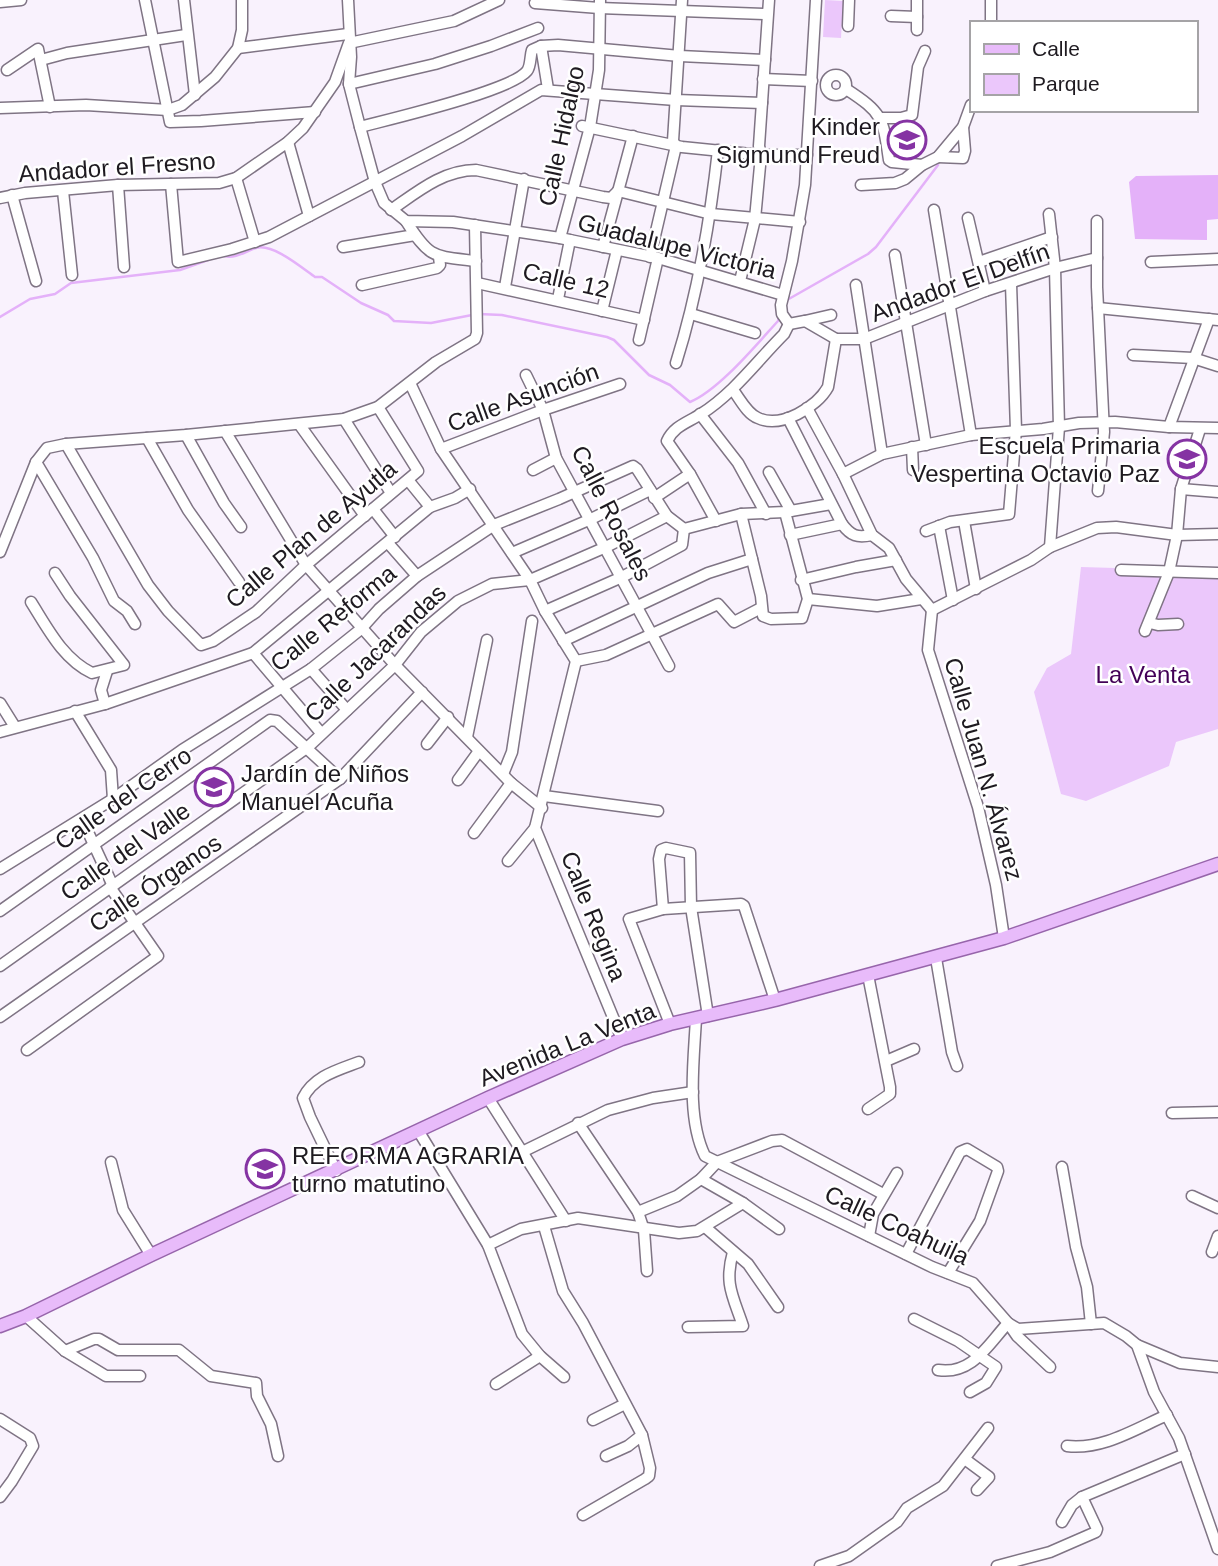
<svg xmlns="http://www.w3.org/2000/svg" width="1218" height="1566" viewBox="0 0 1218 1566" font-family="Arial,sans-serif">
<rect width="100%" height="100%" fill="#f9f2fd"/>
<g fill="#ebc7fb">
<polygon points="825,0 843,1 841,38 823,37"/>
<polygon points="1081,567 1218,571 1218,729 1176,742 1169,766 1086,801 1061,794 1034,692 1047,668 1071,654"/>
</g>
<polygon fill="#e4b1f9" points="1218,175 1218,219 1207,220 1207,240 1135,239 1129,182 1136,176"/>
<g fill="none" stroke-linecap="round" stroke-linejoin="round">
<g stroke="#e4b1f9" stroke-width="2.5">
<path d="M224 256C236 259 246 251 256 248 273 243 302 268 315 277H322L361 303 388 315 394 321 431 323 472 315"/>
<polyline points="787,300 868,254 876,247 938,165"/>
<path d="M479 314 502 315 607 337 614 340 649 375 670 385 690 402C719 390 756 345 778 321L779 316"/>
<polyline points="0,317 30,299 55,294 71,283 180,270 208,260"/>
</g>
<defs>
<g id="minor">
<polyline points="145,0 170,122 201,121 315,112"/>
<polyline points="184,0 195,95"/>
<polyline points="348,0 351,57 349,84 360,127 375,182 384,203 406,221 453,222 560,238 658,258 783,295"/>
<polyline points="991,0 991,23"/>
<polyline points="0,2 21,0"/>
<polyline points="535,3 599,8 767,14"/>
<polyline points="891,16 917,17"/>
<polyline points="848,26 849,0"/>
<polyline points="917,30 917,0"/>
<polyline points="541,46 548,89"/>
<polyline points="238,48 348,34"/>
<polyline points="41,60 67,53 186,35"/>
<polyline points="7,70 38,49 50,107"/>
<circle cx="836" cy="85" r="10"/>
<polyline points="763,79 812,81"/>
<polyline points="349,84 435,64 491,46 538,28"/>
<path d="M846 89C883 113 883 118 889 160L892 162 922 165"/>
<polyline points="0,108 86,105 168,110 182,105 215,77 238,48 242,30 242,0"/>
<polyline points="881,118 901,118 912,115 918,67 925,51"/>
<polyline points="582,126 682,147 761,155 807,155"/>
<path d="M360 127C390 119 511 91 527 71 531 66 530 56 532 50L541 46 558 45 680 56 765 60"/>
<polyline points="288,142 309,216"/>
<polyline points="938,157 963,158 965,151 963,127"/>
<polyline points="236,178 255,242"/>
<polyline points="171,184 178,262 232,249 269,237 462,136 541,90 676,100 762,103"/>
<polyline points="118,185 124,267"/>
<polyline points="861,185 895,183 905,179 922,165 938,157 963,127 971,105"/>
<polyline points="63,191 72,275"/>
<polyline points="12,195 36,281"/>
<polyline points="0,198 25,193 118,185 219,183 236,178 288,142 303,128 335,82 349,43 454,21 499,0"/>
<path d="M391 210C417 192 443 170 476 170L603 197 611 198 618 191 711 214 800 222"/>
<polyline points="934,210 971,435"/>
<polyline points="1049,214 1055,268 1059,427 1050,547"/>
<polyline points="968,218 985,291"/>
<path d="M406 221C430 259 433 256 476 261"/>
<polyline points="1097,221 1097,287 1104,432 1098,491"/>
<polyline points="560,238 590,127 599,70 600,0"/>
<polyline points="343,247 415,235"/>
<polyline points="603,247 633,136"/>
<polyline points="895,255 926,445"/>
<polyline points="650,257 676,146 673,141 682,0"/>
<polyline points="979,262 1052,237"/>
<polyline points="1151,262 1218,259"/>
<polyline points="740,281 755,219 761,155 759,146 769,0"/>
<polyline points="477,283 644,320"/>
<polyline points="362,285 437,268 440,265 439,257"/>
<polyline points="856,285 882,454"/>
<polyline points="505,287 524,179"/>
<polyline points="558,299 570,240"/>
<polyline points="1098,308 1218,320"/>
<polyline points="602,311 617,250"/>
<polyline points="691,314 755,333"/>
<polyline points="805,321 831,315"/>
<polyline points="789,324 782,314 781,305 792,261 805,185 816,0"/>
<polyline points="789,324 805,321 836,339 864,339 985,291 1055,268 1097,258"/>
<polyline points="639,340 658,258"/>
<polyline points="1133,355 1193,358 1218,366"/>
<path d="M676 363C698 293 710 222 718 150"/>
<polyline points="526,375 543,410 556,458 669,666"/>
<polyline points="410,383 441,449 530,580 545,611 576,661 535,828 622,1039"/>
<path d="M733 390C740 399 747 414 758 418 781 429 817 407 828 387L836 339"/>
<polyline points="807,408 843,474 872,535 889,548 906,579 932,610"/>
<polyline points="700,414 738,463 766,514"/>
<path d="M788 418 842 524C851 536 857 538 872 535"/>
<polyline points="344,419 391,493"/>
<polyline points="299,424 365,516"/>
<polyline points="1169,427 1209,319"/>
<polyline points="225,431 306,565 395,665 511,783 542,808"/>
<polyline points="186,435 224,503 241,527"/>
<polyline points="147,438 188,510 239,582"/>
<polyline points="66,444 148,585 168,611 201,645 213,641 256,612 306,565 418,471 378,407"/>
<polyline points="912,447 913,470"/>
<polyline points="441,449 543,410 620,384"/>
<polyline points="36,462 93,558 114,601 127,611 135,624"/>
<polyline points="533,470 556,458"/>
<polyline points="769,472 791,511"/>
<polyline points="843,474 882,454 971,435 1043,429 1079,423 1115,422 1169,427 1218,428"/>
<polyline points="408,480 430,507"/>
<polyline points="1181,489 1218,492"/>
<polyline points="654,498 690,474"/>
<polyline points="373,509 395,537"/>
<polyline points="741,514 761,596 763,616 771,619 802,618 808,599 785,512"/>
<path d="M716 521 690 474 667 441C674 426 687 423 701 414 734 393 757 361 784 334L789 324"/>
<polyline points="964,521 976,589"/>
<polyline points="939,526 953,600"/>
<polyline points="684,529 741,514 785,512 831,504"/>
<polyline points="926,531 950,522 1009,514 1016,430 1011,284"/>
<polyline points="790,535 842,524"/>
<polyline points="388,543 417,576"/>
<polyline points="0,552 36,462 47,448 66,444 186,435 344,419 378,407 436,362 475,339 477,333 475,225"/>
<polyline points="512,553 591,519 650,490"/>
<polyline points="1121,570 1218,573"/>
<polyline points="801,580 856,567 896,560"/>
<polyline points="808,599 877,606 921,599"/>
<path d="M31 602C48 629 63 659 92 673L124 665 70 596 55 573"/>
<polyline points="932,610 928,650 978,807 996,885 1004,938"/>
<polyline points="932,610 1031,560 1050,547 1097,528 1116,527 1177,535 1218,534"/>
<polyline points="545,611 622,577 682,545 684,529"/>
<polyline points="1150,623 1158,625 1178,624"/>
<polyline points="1145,631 1169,572 1177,535 1181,489 1200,429"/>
<polyline points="563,641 708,573 752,559"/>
<polyline points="253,653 321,733"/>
<polyline points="576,661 606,655 718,604 734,622 761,608"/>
<polyline points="311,669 347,710"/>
<polyline points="0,703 15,727"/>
<polyline points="105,704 101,690 107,671"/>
<polyline points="75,711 111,770 113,799"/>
<polyline points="0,732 105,704 253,653 430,507 455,498 470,489"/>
<polyline points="467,737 487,640"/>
<polyline points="427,744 448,717"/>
<polyline points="503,774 512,752 532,621"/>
<polyline points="458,780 479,751"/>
<polyline points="544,796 658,811"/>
<polyline points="82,819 113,886"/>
<polyline points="474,833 511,783"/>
<polyline points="508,861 535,828"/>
<polyline points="0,869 113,799 182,750 311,669 361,629 379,609 417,576 494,525 559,499 633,466 637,469 667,516 684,529"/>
<polyline points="663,909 659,859 661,850 666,848 690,853 691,907 708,1016"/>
<polyline points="0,911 270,720 277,721 340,779"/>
<polyline points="936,958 952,1052 957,1066"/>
<polyline points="0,966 308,747 395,665 421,632 458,601 492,584 530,580 606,547 667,516"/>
<polyline points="868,975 890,1087 890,1094 868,1109"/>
<polyline points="0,1017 340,779 422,692"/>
<path d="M696 1018C694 1060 686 1117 705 1156L932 1267 973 1283 1008 1323 1018 1329 1104 1323 1126 1336 1137 1345 1154 1392 1179 1438 1218 1549"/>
<polyline points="670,1024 629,919 663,909 741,904 744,906 775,1000"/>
<polyline points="27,1050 158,956 110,887"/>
<polyline points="886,1061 914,1049"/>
<polyline points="488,1098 566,1221"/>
<polyline points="1172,1113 1218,1112"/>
<polyline points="578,1123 638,1212 644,1230 647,1271"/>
<polyline points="419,1132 488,1245 522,1334 540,1356 564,1377"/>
<polyline points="522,1152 608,1110 653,1098 693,1092"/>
<polyline points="111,1162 123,1210 151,1255"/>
<polyline points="1062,1167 1076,1247 1087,1287 1091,1324"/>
<path d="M336 1171 310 1117 303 1098C314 1076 338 1070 359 1062"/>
<polyline points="701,1179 743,1203 779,1229"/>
<polyline points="1192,1196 1218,1208"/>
<polyline points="638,1212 677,1196 701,1179 717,1162 772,1141 782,1140 883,1194"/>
<polyline points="544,1226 563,1291 583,1323 642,1435 650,1468 649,1476 645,1479 583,1515"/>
<polyline points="705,1227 748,1264 778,1307"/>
<polyline points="869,1236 873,1214 897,1173"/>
<polyline points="488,1245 521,1229 578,1218 679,1233 697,1231 743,1203"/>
<polyline points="1212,1252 1218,1236"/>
<polyline points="906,1254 960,1152 967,1149 997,1167 998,1171 980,1221 948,1273"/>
<polyline points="26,1316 65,1351 106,1376 140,1376"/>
<polyline points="914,1319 958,1341 996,1367 986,1383 970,1392"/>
<path d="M688 1327 743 1326C733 1296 724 1284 733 1252"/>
<polyline points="1137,1345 1180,1363 1218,1367"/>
<polyline points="65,1351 94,1339 99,1339 118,1350 179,1350 211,1376 256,1383 257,1396 271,1424 278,1456"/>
<path d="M938 1370C972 1375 987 1346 1008 1323L1017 1336 1050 1367"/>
<polyline points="496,1384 540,1356"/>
<polyline points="0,1419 30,1438 33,1446 12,1481 0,1497"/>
<polyline points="593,1420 625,1404"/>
<path d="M1067 1446C1103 1450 1135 1429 1167 1415"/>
<polyline points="606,1456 628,1446 642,1435"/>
<polyline points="966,1460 989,1477 977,1490"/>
<polyline points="1062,1522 1072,1505 1082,1497 1185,1454"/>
<polyline points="820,1566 849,1556 897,1522 907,1508 943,1486 988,1428"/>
<polyline points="997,1566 1050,1552 1096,1532 1097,1529 1082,1497"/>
</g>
<polyline id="major" points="0,1326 26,1316 151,1255 488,1098 622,1039 670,1024 775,1000 1004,938 1218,864"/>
</defs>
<use href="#minor" stroke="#7f7484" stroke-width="13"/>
<use href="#major" stroke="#9765ab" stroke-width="15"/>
<use href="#minor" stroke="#fff" stroke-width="10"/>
<use href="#major" stroke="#e8bbfa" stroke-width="12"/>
</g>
<defs>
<symbol id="school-ring" viewBox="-11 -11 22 22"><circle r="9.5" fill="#fff" stroke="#8533a3" stroke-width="1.5"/><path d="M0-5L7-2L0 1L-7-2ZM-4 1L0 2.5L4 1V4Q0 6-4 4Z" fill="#8533a3"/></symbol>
</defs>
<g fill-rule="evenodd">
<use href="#school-ring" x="885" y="118" width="44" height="44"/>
<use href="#school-ring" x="1165" y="437" width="44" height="44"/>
<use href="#school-ring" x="192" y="765" width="44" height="44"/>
<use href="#school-ring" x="243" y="1147" width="44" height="44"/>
</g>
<g text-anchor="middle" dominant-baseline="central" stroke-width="5" stroke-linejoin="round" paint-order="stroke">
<g font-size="24" fill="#1e1a20" stroke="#fff" text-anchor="end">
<text x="880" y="126">Kinder<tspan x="880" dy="28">Sigmund Freud</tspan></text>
<text x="1160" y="445">Escuela Primaria<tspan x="1160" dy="28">Vespertina Octavio Paz</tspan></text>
<text x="241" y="773" text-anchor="start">Jardín de Niños<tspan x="241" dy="28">Manuel Acuña</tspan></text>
<text x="292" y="1155" text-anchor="start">REFORMA AGRARIA<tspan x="292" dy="28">turno matutino</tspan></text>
</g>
<g font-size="24" fill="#1e1a20" stroke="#fff">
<text transform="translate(561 136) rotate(-78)">Calle Hidalgo</text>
<text transform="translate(117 167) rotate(-4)">Andador el Fresno</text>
<text transform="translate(677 246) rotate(14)">Guadalupe Victoria</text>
<text transform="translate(566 280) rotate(13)">Calle 12</text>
<text transform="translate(960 282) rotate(-20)">Andador El Delfín</text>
<text transform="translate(523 397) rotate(-20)">Calle Asunción</text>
<text transform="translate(612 513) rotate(63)">Calle Rosales</text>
<text transform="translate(311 534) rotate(-40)">Calle Plan de Ayutla</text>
<text transform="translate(333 618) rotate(-39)">Calle Reforma</text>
<text transform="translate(375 653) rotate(-44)">Calle Jacarandas</text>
<text transform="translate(984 769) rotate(74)">Calle Juan N. Álvarez</text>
<text transform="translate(123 798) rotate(-35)">Calle del Cerro</text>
<text transform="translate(125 851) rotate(-35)">Calle del Valle</text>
<text transform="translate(155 883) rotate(-34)">Calle Órganos</text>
<text transform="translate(594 916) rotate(68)">Calle Regina</text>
<text transform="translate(567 1044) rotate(-22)">Avenida La Venta</text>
<text transform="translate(897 1225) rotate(25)">Calle Coahuila</text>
</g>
<g font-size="24" fill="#430057" stroke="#fff">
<text x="1143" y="674">La Venta</text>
</g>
</g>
<rect x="970" y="21" width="228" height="91" fill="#ffffff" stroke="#a5a3a6" stroke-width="2"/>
<rect x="984" y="44" width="35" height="10" fill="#e8bbfa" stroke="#a5a3a6" stroke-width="2"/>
<text x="1032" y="56" font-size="21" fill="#1e1a20">Calle</text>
<rect x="984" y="74" width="35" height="21" fill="#ebc7fb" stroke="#a5a3a6" stroke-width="2"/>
<text x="1032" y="91" font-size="21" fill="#1e1a20">Parque</text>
</svg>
